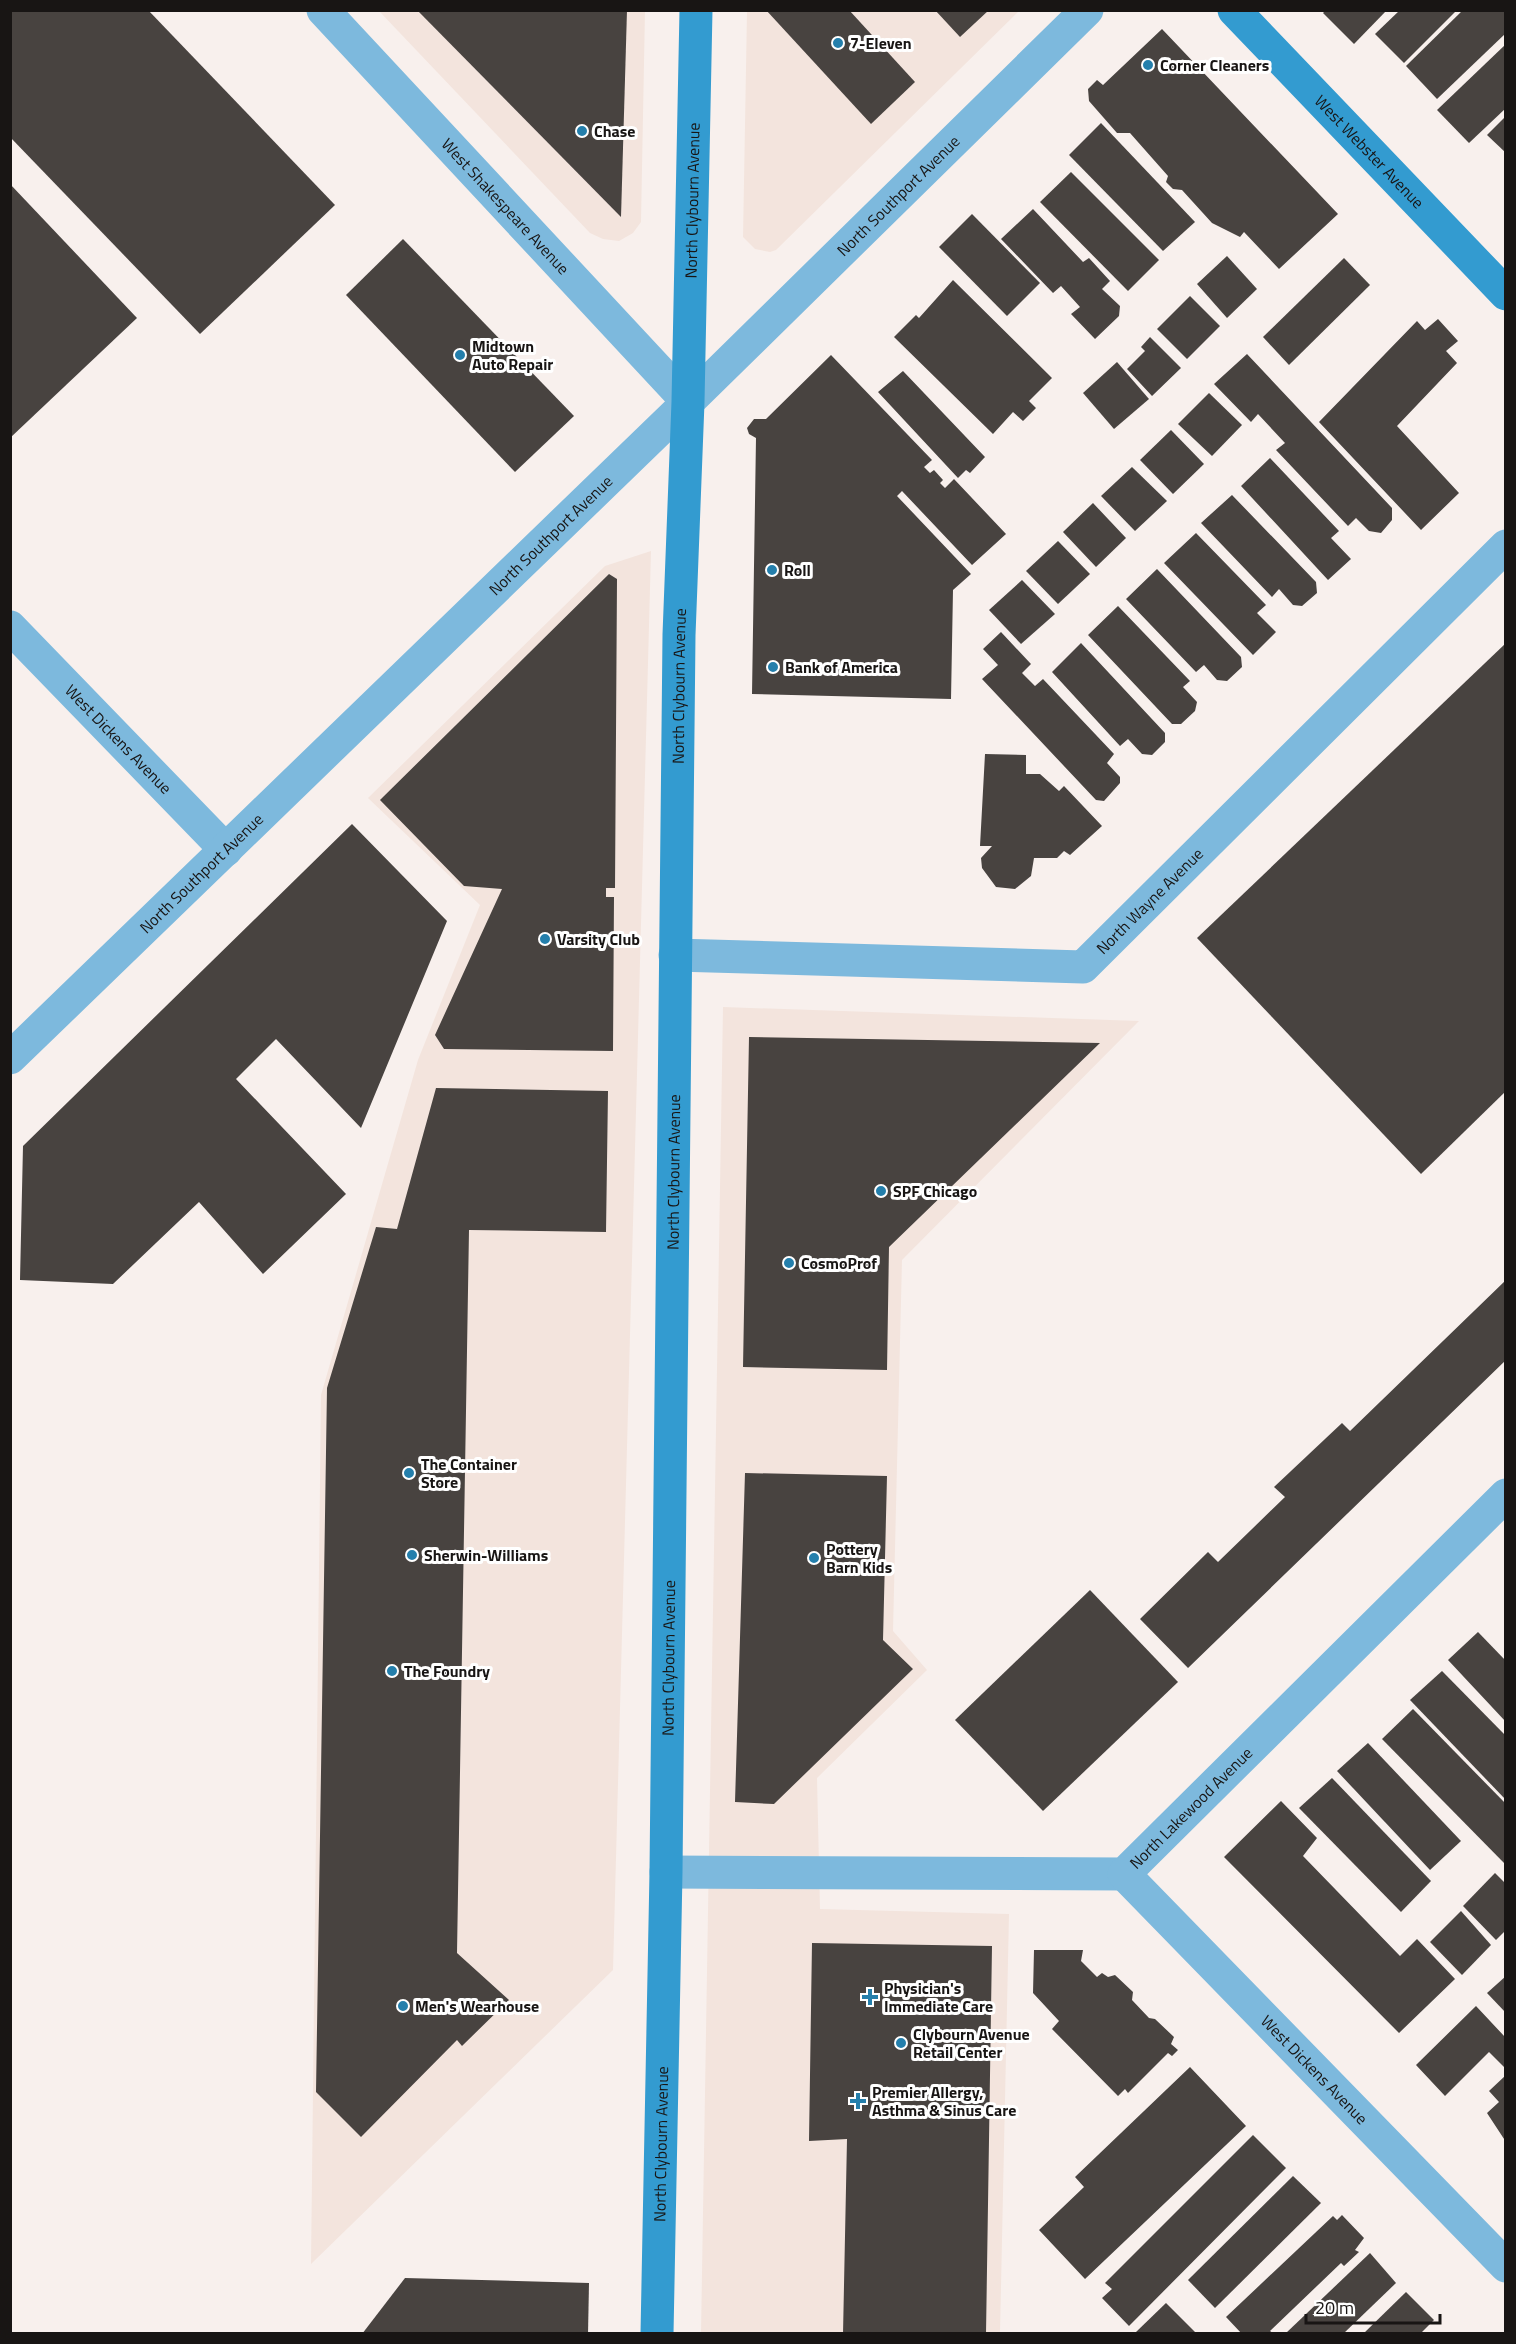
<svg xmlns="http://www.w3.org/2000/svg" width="1516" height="2344" viewBox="0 0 1516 2344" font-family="'Titillium Web',sans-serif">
<rect width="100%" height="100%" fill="#f8f0ed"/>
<g fill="#f3e4dd">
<polygon points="379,11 645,11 641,222 633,233 619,241 603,239 590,233"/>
<polygon points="747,11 1019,11 776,250 770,252 755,249 743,237"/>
<polygon points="651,551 613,1970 311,2264 321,1395 418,1060 480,905 368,798 605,566"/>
<polygon points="723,1007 1139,1021 902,1260 893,1631 927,1670 817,1778 820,1909 1009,1914 1000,2333 701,2334"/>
</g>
<g fill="#484340">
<polygon points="10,10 148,10 335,205 200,334 10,137"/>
<polygon points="417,10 627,10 621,217"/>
<polygon points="766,10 849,10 915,82 871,124"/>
<polygon points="935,10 989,10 960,37"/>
<polygon points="1326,10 1387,10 1354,44 1323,13"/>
<polygon points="1400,10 1457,10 1404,63 1375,34"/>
<polygon points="1463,10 1506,10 1506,33 1437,99 1406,66"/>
<polygon points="1162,29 1338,214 1279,269 1244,232 1240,237 1212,223 1182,190 1173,189 1166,182 1168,176 1130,133 1117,133 1089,101 1088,89 1097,80 1103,85"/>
<polygon points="1506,44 1506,108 1469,143 1437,110"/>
<polygon points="1506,116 1506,153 1487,135"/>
<polygon points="1101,123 1195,222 1163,251 1069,155"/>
<polygon points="1071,172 1159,260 1128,291 1040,202"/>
<polygon points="10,184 137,318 10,438"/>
<polygon points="1033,209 1083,262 1089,258 1110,281 1102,289 1120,306 1119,316 1095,339 1071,314 1080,307 1061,286 1053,293 1001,239"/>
<polygon points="972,214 1040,283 1007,316 939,247"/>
<polygon points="403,239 574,416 515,472 346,295"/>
<polygon points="1227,256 1257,289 1227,318 1197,284"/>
<polygon points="1344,258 1370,285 1289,365 1263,337"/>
<polygon points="953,280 1052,378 1029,401 1036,408 1023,421 1013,412 993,434 894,337 916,315 919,318"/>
<polygon points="1190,296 1220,326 1187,359 1157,329"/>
<polygon points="1438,319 1458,341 1446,351 1457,363 1397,426 1459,493 1421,530 1319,422 1417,321 1425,330"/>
<polygon points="1150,337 1181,368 1152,396 1127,369 1145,351 1141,347"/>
<polygon points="1247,354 1392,508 1392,520 1381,533 1369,531 1356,518 1348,526 1276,450 1285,443 1258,414 1251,422 1214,384"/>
<polygon points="831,355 932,460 924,467 930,473 934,470 943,480 940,483 945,488 954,479 1006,534 972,565 902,491 897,496 971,574 953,590 951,699 752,694 756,438 749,434 747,428 754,419 766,419"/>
<polygon points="1117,362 1149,399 1114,429 1083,393"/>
<polygon points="903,371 985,457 970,473 966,470 958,478 878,392"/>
<polygon points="1209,393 1242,425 1212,456 1178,424"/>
<polygon points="1171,430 1204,464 1173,494 1140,460"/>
<polygon points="1270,458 1339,531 1331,538 1351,559 1328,580 1241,486"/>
<polygon points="1132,467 1167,501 1135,531 1101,496"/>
<polygon points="1232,495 1316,582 1317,593 1302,606 1293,605 1279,589 1272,597 1201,523"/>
<polygon points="1093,503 1126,538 1096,567 1063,532"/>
<polygon points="1196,533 1266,605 1257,613 1276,632 1253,655 1164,563"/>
<polygon points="1058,541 1090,574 1058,604 1026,571"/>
<polygon points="1157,569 1241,657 1242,667 1227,681 1217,680 1204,665 1196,672 1126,599"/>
<polygon points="609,574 617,579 615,888 606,888 606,897 614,897 613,1051 444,1049 435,1035 502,889 464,886 380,800"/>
<polygon points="1022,580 1055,614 1021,644 989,610"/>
<polygon points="1118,606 1190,681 1183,687 1197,702 1195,711 1181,724 1172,724 1088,635"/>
<polygon points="1001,632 1031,664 1022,673 1035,686 1043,679 1114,754 1107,763 1120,777 1120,783 1104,801 1096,800 982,679 998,665 983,649"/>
<polygon points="1081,643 1165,733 1165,742 1152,755 1142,754 1128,739 1120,746 1052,672"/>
<polygon points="1506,643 1506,1091 1421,1174 1197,938"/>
<polygon points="985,754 1026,755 1026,774 1040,774 1059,791 1064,786 1102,826 1070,855 1064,851 1057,858 1034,858 1031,876 1015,889 996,887 982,868 981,858 992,846 980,846"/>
<polygon points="352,824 447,921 361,1128 276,1039 236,1079 346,1194 263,1274 199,1202 113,1284 20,1280 23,1146"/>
<polygon points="749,1037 1100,1043 889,1247 887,1370 743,1367"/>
<polygon points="436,1088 608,1091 606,1232 469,1230 457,1953 509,2000 462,2046 457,2040 361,2137 316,2092 327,1388 376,1227 397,1229"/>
<polygon points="1506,1280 1506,1360 1188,1668 1140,1619 1208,1552 1218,1562 1285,1497 1274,1487 1342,1423 1350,1431"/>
<polygon points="745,1473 887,1476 883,1640 913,1669 774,1804 735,1802"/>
<polygon points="1090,1590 1178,1682 1043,1811 955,1720"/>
<polygon points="1478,1632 1506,1661 1506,1722 1448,1660"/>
<polygon points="1442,1671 1506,1736 1506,1800 1410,1700"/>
<polygon points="1413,1709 1506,1804 1506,1865 1382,1739"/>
<polygon points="1368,1743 1461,1841 1430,1870 1337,1771"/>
<polygon points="1332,1778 1431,1881 1401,1912 1299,1808"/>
<polygon points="1281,1801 1317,1838 1303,1856 1400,1956 1417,1939 1455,1979 1399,2033 1224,1857"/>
<polygon points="1495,1873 1506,1884 1506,1930 1496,1940 1463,1906"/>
<polygon points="1461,1911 1491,1945 1462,1975 1430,1942"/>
<polygon points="812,1943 992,1946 986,2334 843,2334 847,2139 809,2141"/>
<polygon points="1034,1950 1083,1950 1081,1961 1097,1977 1102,1973 1108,1977 1115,1975 1133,1992 1132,2000 1149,2018 1155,2019 1174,2037 1171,2044 1178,2050 1172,2056 1168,2053 1128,2093 1125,2089 1118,2096 1052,2029 1059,2021 1033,1993"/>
<polygon points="1506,1976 1506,2013 1487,1993"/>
<polygon points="1476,2006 1505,2037 1506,2069 1489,2052 1445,2096 1416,2065"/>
<polygon points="1190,2067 1246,2126 1085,2279 1039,2230 1084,2187 1075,2177"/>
<polygon points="1506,2075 1506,2142 1487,2113 1499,2102 1489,2091"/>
<polygon points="1253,2135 1286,2168 1129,2326 1102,2298 1112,2289 1105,2283"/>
<polygon points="1293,2176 1321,2203 1215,2308 1188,2280"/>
<polygon points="1342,2215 1364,2238 1355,2250 1359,2252 1344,2266 1341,2263 1270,2331 1274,2334 1242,2334 1226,2317 1333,2216 1337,2220"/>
<polygon points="1370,2253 1396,2283 1343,2334 1285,2334"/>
<polygon points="405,2278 589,2283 588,2334 362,2334"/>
<polygon points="1406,2292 1434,2320 1420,2334 1363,2334"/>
<polygon points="1166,2303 1195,2332 1138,2334 1136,2332"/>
</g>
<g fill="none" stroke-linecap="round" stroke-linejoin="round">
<g stroke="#7db9dd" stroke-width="33">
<path id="s1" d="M323 10 688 402"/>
<path id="s2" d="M10 627 226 850"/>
<path id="s3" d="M675 955 1083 967 1506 546"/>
<path id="s4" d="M10 1058 688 402 1087 10"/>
<path id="s5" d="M666 1872 1124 1874 1506 1495"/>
<path id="s6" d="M1124 1874 1506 2266"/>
</g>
<g stroke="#339bd0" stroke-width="33">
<path id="s7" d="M1234 10 1506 294"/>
<path id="s8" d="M657 2334 666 1872 679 635 688 402 696 10"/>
</g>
</g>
<g fill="#247fac" stroke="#fff" stroke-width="2">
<circle cx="838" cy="43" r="6"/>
<circle cx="1148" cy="65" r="6"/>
<circle cx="582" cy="131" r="6"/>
<circle cx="460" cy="355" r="6"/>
<circle cx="772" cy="570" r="6"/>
<circle cx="773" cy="667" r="6"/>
<circle cx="545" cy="939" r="6"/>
<circle cx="881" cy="1191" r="6"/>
<circle cx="789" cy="1263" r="6"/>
<circle cx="409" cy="1473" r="6"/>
<circle cx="412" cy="1555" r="6"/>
<circle cx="814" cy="1558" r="6"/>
<circle cx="392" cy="1671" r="6"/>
<path d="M867 1988h6v6h6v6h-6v6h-6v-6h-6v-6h6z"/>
<circle cx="403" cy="2006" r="6"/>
<circle cx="901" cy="2043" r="6"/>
<path d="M855 2092h6v6h6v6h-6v6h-6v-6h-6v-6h6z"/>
</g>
<g text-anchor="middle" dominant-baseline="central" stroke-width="6" stroke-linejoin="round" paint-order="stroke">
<g font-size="16" font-weight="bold" fill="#181514" stroke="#fff" text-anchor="start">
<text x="850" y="43">7-Eleven</text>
<text x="1160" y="65">Corner Cleaners</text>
<text x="594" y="131">Chase</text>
<text x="472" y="346">Midtown<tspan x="472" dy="18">Auto Repair</tspan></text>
<text x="784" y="570">Roll</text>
<text x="785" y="667">Bank of America</text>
<text x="557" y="939">Varsity Club</text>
<text x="893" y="1191">SPF Chicago</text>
<text x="801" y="1263">CosmoProf</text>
<text x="421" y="1464">The Container<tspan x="421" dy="18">Store</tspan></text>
<text x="826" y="1549">Pottery<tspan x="826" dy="18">Barn Kids</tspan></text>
<text x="424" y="1555">Sherwin-Williams</text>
<text x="404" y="1671">The Foundry</text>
<text x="884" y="1988">Physician's<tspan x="884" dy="18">Immediate Care</tspan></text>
<text x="415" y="2006">Men's Wearhouse</text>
<text x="913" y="2034">Clybourn Avenue<tspan x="913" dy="18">Retail Center</tspan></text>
<text x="872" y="2092">Premier Allergy,<tspan x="872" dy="18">Asthma &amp; Sinus Care</tspan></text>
</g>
<g font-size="16" fill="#181514" stroke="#fff">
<text stroke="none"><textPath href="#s7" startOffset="196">West Webster Avenue</textPath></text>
<text stroke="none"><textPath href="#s4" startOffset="1238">North Southport Avenue</textPath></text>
<text stroke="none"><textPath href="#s8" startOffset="2134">North Clybourn Avenue</textPath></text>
<text stroke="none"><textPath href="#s1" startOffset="268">West Shakespeare Avenue</textPath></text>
<text stroke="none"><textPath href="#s4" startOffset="752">North Southport Avenue</textPath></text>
<text stroke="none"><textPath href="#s8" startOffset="1648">North Clybourn Avenue</textPath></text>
<text stroke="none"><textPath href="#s2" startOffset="156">West Dickens Avenue</textPath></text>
<text stroke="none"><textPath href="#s4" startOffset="266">North Southport Avenue</textPath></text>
<text stroke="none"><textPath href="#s3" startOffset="502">North Wayne Avenue</textPath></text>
<text stroke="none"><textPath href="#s8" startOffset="1162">North Clybourn Avenue</textPath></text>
<text stroke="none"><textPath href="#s8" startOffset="676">North Clybourn Avenue</textPath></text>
<text stroke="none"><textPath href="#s5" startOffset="552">North Lakewood Avenue</textPath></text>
<text stroke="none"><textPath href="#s6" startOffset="273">West Dickens Avenue</textPath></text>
<text stroke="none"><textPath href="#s8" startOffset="190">North Clybourn Avenue</textPath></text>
</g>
</g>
<rect width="1516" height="2344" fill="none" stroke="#181514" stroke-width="24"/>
<path d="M1306 2314v9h134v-9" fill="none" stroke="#181514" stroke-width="3"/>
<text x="1315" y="2314" font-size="18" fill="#181514" stroke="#ffffff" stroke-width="4.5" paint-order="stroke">20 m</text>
</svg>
